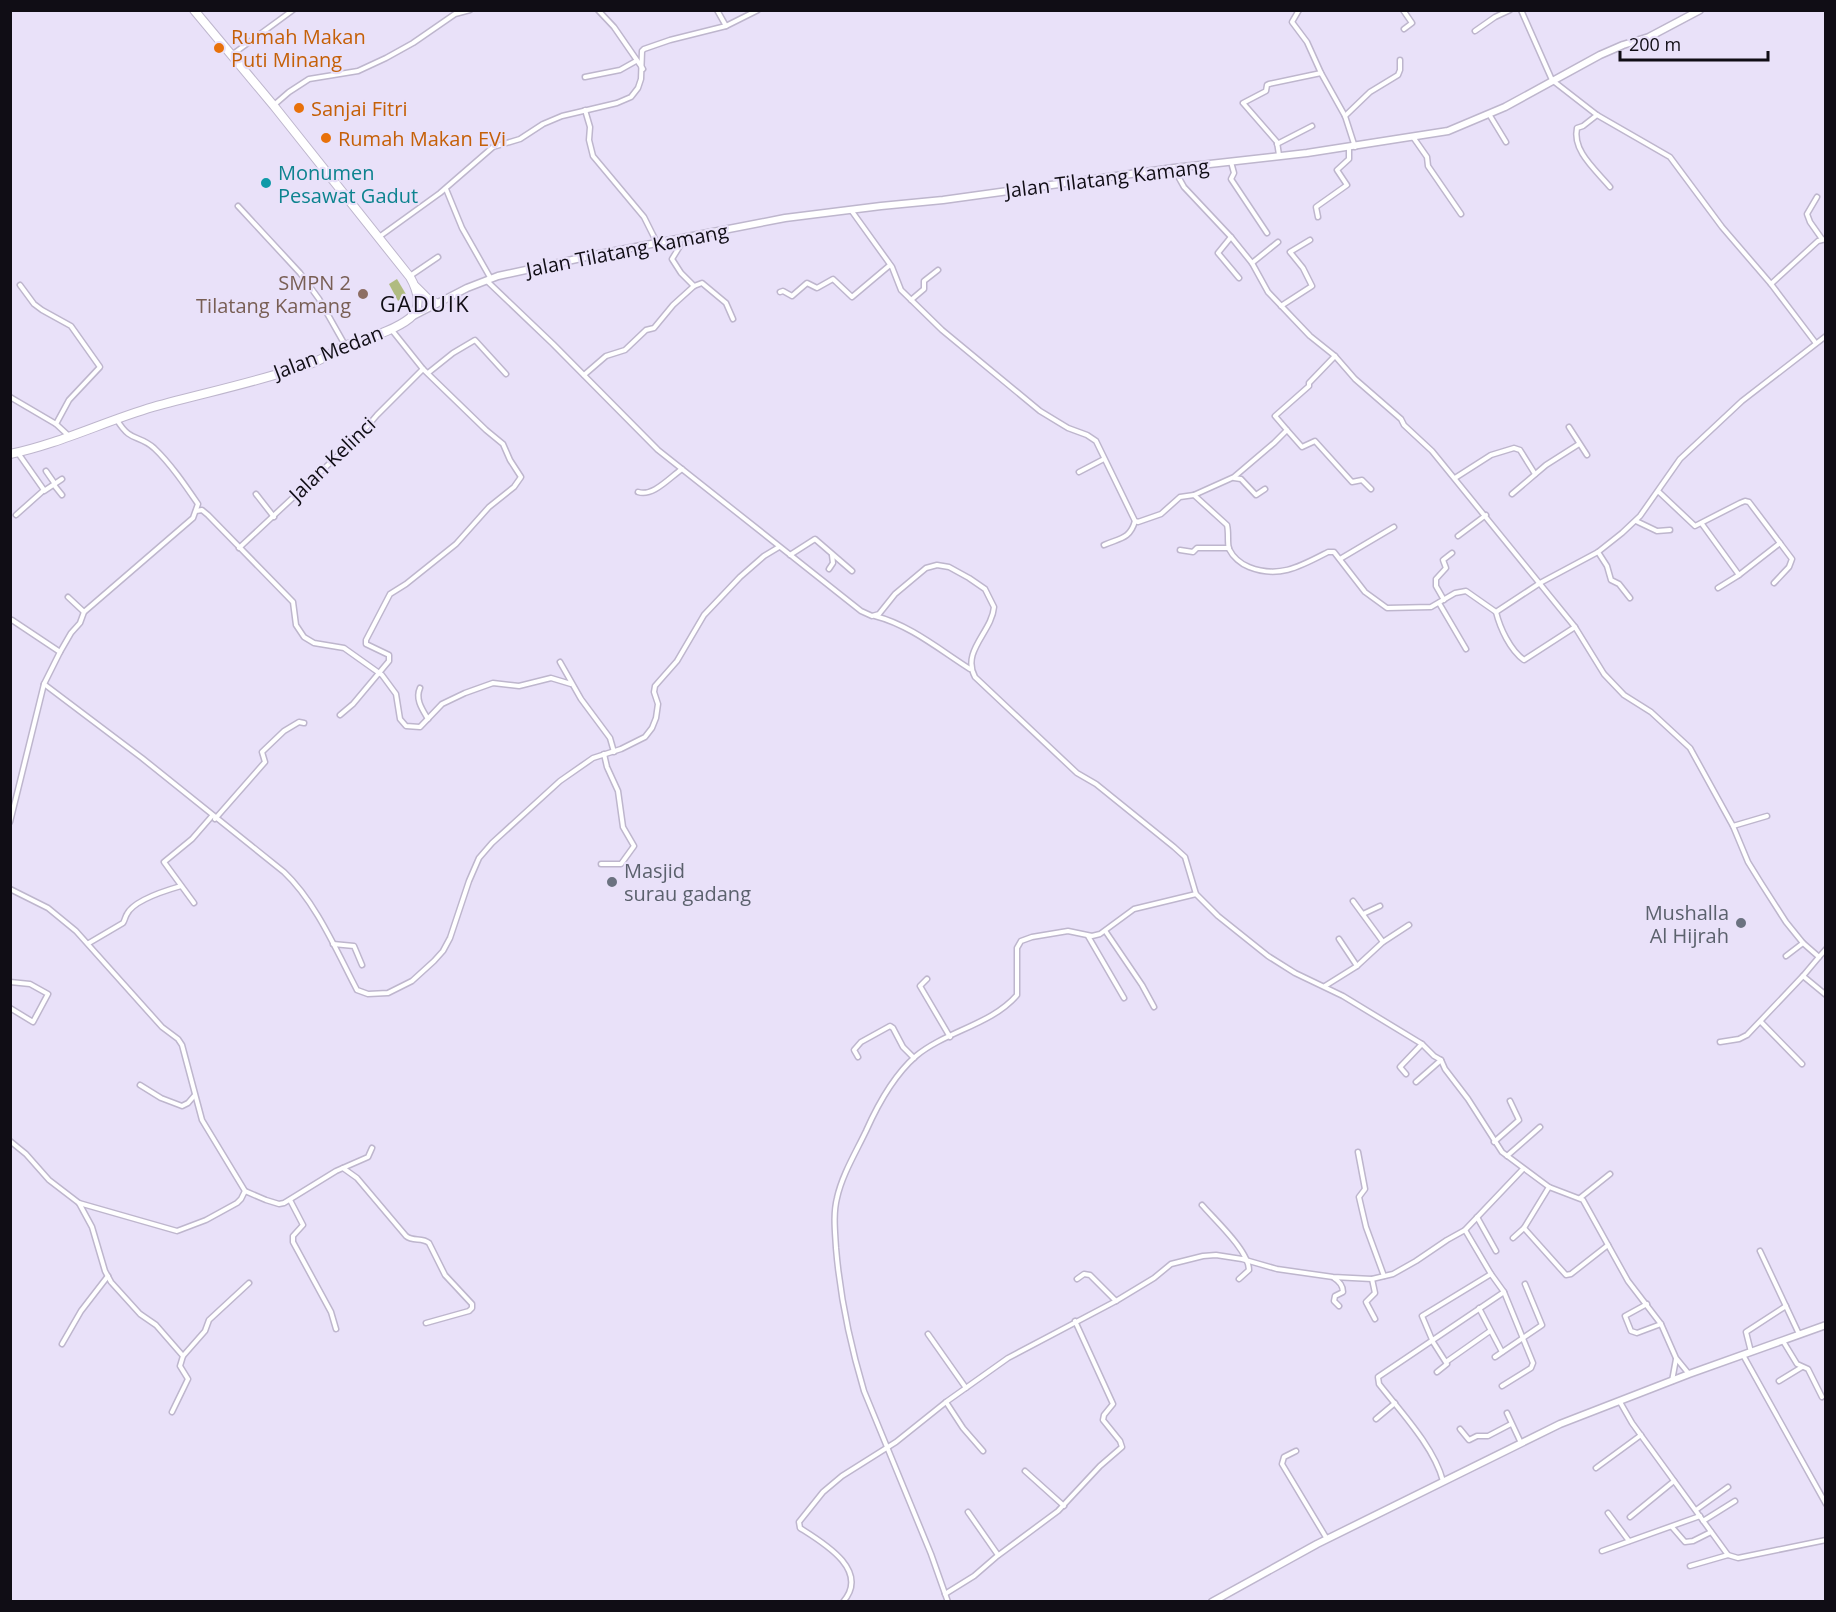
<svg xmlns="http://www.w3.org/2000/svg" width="1836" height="1612" viewBox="0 0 1836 1612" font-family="'Open Sans',sans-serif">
<rect width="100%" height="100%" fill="#e9e1f9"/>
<polygon fill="#b0bb80" points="397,279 407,296 398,301 389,284"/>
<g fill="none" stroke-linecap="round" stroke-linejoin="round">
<defs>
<g id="street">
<polyline points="598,10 614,27 643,69"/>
<polyline points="717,10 726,26"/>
<polyline points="1299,10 1292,22 1307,42 1321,73 1345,116 1355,147"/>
<polyline points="1403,10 1412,23 1404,29"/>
<polyline points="1521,10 1552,80 1597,115 1670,157 1722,227 1771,284 1815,342"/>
<polyline points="1475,31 1495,17 1510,10"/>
<polyline points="233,54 293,10"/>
<polyline points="585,77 620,70 636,61"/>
<polyline points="274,105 289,92 309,79 358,71 386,58 413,43 455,14 470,10"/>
<polyline points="585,110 590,127 589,140 593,156 644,217 657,243"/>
<polyline points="1489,114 1506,142"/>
<path d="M1597 115 1583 126 1577 128C1572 151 1596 170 1610 187"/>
<polyline points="1345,116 1370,92 1398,75 1400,70 1400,60"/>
<polyline points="1413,137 1427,157 1428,166 1461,214"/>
<polyline points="1277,144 1312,126"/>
<polyline points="1279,155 1277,142 1243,103 1266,91 1267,85 1269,84 1321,73"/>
<polyline points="1231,162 1234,173 1231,179 1267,233"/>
<polyline points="1174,169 1184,187 1231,237 1252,263 1268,292 1310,336 1335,356 1355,379 1401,419 1404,425 1432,451 1575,627 1604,674 1624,695 1651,712 1690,748 1733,826 1748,862 1761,883 1786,922 1803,943 1819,957 1826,949"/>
<polyline points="446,189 462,228 491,279"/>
<polyline points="1817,197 1807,214 1810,222 1822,239"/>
<polyline points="238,206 300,273 319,299 345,345"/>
<polyline points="851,210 892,267 901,290 942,330 1040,411 1068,428 1087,435 1096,441 1135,521 1138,522 1161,514 1180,497 1194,495 1234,477 1274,443 1287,430 1275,416 1309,386 1309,383 1335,356"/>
<polyline points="1318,217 1316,207 1347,185 1337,170 1349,159 1349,147"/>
<polyline points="379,237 440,193 493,147 520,139 543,124 562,116 617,103 631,97 638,88 641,79 642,51 644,49 670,40 726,26 758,10"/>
<polyline points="1231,237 1218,253 1239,278"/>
<polyline points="677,240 680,246 672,259 681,273 694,286"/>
<polyline points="1252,263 1278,242"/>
<polyline points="410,276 438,257"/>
<path d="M487 281 553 344 658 450 861 611 872 616 879 614 895 594 926 568 937 565 949 567 969 578 985 589 994 607C992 632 961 651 975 677L1077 773 1096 784 1174 847 1185 857 1196 894 1218 916 1268 956 1295 973 1343 996 1422 1044 1434 1056 1441 1060 1445 1069 1468 1099 1502 1152 1549 1187 1583 1200 1628 1281 1661 1324 1676 1358 1689 1374"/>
<polyline points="1771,284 1818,241 1826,239"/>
<polyline points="20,285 34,304 42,310 71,326 100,367 69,400 56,424"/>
<polyline points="780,292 783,291 792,296 807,283 817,288 833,279 852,297 890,265"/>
<polyline points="911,300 924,289 924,281 938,270"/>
<polyline points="1281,306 1312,286 1303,268 1290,252 1310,240"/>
<polyline points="428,373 453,353 475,340 506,374"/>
<polyline points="584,375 606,356 625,350 646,330 654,328 673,305 694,286 702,283 726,303 733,319"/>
<polyline points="10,397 56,424 69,436"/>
<polyline points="1569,427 1587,455"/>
<polyline points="1287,430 1302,447 1315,441 1352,482 1362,480 1371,489"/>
<polyline points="46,471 55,484"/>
<polyline points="1079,472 1104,459"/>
<polyline points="1234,478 1241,479 1256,495 1265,489"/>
<polyline points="1455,478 1491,455 1514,448 1520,450 1535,474"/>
<polyline points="54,485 62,495"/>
<polyline points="44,491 62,479"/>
<path d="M638 492C653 497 669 478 682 469"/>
<polyline points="1659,492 1695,526 1740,503 1745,501 1749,502 1792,559 1789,567 1774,583"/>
<polyline points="256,494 274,517"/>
<polyline points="1512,494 1546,465 1579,444"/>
<path d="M1194 495 1227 525C1229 533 1227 542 1229 549 1233 557 1241 564 1249 567 1279 579 1301 566 1328 552H1334L1365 592 1387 608 1431 607 1455 593 1466 591 1496 612 1540 583 1598 552 1622 533 1640 516 1680 459 1742 401 1826 336"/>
<polyline points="196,511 202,510 208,515 293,602 296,625 304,637 314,643 344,648 382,675 396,694 400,719 406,726 420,727 442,704 465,693 493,683 519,686 551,678 571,684"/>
<polyline points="16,515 44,490 18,453"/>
<polyline points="1636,521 1657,531 1670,530"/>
<polyline points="1702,524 1739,575"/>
<polyline points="1458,536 1486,515"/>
<path d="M1104 545C1120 538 1130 539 1135 521"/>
<polyline points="239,548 360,435 377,415 423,369"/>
<polyline points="1180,550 1193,552 1197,548 1229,548"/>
<polyline points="1598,552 1607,566 1611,580 1619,584 1630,598"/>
<polyline points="790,555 815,539 852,571"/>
<polyline points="1340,559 1394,527"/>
<polyline points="829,569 833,563 832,555"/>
<polyline points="1718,588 1739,575 1780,543"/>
<polyline points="68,597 84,612"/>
<polyline points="1444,600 1436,586 1436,579 1446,568 1443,560 1452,553"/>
<polyline points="1439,603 1466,649"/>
<path d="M1496 612C1500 628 1510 650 1524 660L1575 627"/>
<path d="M875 616C910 625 940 650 970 669"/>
<polyline points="12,620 60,652"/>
<polyline points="560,662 581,699 610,738 614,752"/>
<path d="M44 684 142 758 284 872C316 902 337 952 357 990L368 994 388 993 412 981 434 961 443 951 450 938 469 881 479 858 492 843 560 781 593 758 621 749 645 737 652 728 656 718 658 704 654 692 655 686 677 661 704 615 740 577 764 556 779 547"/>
<path d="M420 688C415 699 422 709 428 719"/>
<polyline points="340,715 353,704 389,661 389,655 366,644 366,640 390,594 406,584 456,544 489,507 514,487 521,477 510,460 503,444 486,430 423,369 391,329"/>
<polyline points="215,819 265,762 262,752 284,731 299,722 304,723"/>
<path d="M10 822 44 684 60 652 71 633 80 623 84 612 193 518 198 504C185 485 170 463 154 448 138 434 131 443 117 420"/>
<polyline points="1733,826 1767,816"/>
<polyline points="601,864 621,864 634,846 623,827 618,791 607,767 604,754"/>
<polyline points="10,889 48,908 76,931 162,1027 178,1039 182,1045 202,1120 245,1191 266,1200 279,1204 284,1203 336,1171 368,1157 372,1148"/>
<polyline points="1353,901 1383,942"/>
<polyline points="194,903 164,862 192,839 212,816"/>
<polyline points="1363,914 1380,906"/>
<polyline points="1106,932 1142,985 1154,1007"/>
<polyline points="1088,936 1124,998"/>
<polyline points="1339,939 1357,966"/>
<path d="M89 943 123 923C125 920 125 917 127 914 134 900 167 890 181 886"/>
<polyline points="333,944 354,946 362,965"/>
<polyline points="1786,956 1803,943"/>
<polyline points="1803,976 1826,995"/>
<polyline points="927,979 920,986 950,1037"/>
<polyline points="10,982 30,984 48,994 33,1022 10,1008"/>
<polyline points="1325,986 1357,966 1383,942 1409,925"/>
<polyline points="1761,1022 1802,1064"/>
<polyline points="1720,1042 1739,1039 1747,1035 1803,976 1819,957"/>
<polyline points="858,1057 854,1050 861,1042 890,1026 893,1028 903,1047 914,1058"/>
<polyline points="1406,1074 1400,1067 1422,1044"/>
<polyline points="1416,1082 1441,1060"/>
<polyline points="140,1085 161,1098 182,1106 188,1103 194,1096"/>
<polyline points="10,1141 26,1154 49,1180 79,1203 92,1227 105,1271 111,1282 140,1314 156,1325 183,1356 180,1366 188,1379 172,1412"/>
<polyline points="1494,1142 1519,1120 1510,1101"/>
<polyline points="1358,1152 1365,1189 1359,1197 1366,1227 1384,1276"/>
<polyline points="1507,1156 1540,1127"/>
<path d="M343 1168 357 1178 406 1236C413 1242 422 1237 429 1243L445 1275 472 1304V1308L469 1311 426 1323"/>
<polyline points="1580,1198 1610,1174"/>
<polyline points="290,1200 303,1225 293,1236 293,1242 331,1312 336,1329"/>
<polyline points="79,1203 177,1231 206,1220 237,1203 241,1199 245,1191"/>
<path d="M1202 1205C1215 1220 1249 1251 1249 1270L1239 1279"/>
<polyline points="1477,1217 1496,1251"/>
<polyline points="1524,1228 1566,1275 1571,1274 1608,1245"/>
<polyline points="1465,1230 1491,1274 1504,1292 1533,1363 1531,1368 1502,1386"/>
<polyline points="1513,1238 1524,1228 1549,1187"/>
<polyline points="1760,1251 1799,1334"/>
<path d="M1334 1278C1339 1281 1343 1285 1343 1292L1335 1296 1334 1301 1339 1306"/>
<polyline points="1077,1279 1084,1274 1090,1275 1116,1301"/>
<polyline points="1372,1279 1375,1293 1366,1302 1375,1319"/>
<polyline points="1647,1304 1625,1316 1631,1331 1637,1333 1661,1324"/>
<polyline points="1479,1308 1502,1352"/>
<polyline points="928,1334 966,1388"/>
<polyline points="1783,1341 1797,1364 1808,1369 1822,1397"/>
<polyline points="62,1344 81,1311 108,1276"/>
<polyline points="1751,1352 1746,1332 1786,1306"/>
<polyline points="1743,1355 1826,1504"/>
<polyline points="183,1356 205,1331 209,1320 249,1283"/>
<polyline points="1495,1357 1542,1325 1525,1284"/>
<polyline points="1446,1362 1490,1331"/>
<polyline points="1437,1372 1447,1364 1433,1342 1422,1316 1491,1274"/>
<polyline points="1672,1381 1676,1359"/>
<polyline points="1779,1381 1802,1367"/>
<polyline points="946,1402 963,1428 983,1451"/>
<polyline points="1620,1402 1632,1423 1728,1555 1738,1558 1826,1540"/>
<polyline points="1507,1413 1521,1443"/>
<polyline points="1376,1419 1395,1403"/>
<polyline points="1460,1429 1469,1440 1477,1436 1488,1436 1511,1424"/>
<polyline points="1296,1451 1284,1457 1282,1464 1327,1539"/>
<polyline points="1596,1468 1641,1435"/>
<polyline points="1025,1471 1064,1506"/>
<path d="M1443 1481C1434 1447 1401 1412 1379 1384L1378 1377 1504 1292"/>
<polyline points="1696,1510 1728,1487"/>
<polyline points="968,1512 998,1555"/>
<polyline points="1608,1513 1629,1541"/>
<polyline points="1630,1517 1674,1481"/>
<polyline points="1703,1521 1735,1501"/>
<polyline points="1672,1527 1685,1542 1693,1541 1711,1532"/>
<polyline points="1602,1551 1700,1516"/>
<polyline points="1690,1566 1728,1555"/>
<polyline points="945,1594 974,1576 996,1557 1058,1511 1100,1466 1122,1447 1120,1441 1103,1420 1104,1415 1113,1404 1075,1321"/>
<path d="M843 1602C871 1570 822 1542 800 1528L799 1522 823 1492 842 1476 896 1442 946 1402 1008 1358 1116 1301 1154 1278 1171 1264 1203 1256 1216 1255 1242 1259 1277 1269 1333 1277 1372 1279 1393 1274 1416 1261 1447 1240 1465 1230 1523 1169"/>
<path d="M948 1602 931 1554 864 1391C850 1344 840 1296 836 1248 835 1231 833 1214 837 1198 842 1175 856 1152 866 1131 878 1104 893 1076 916 1056 946 1031 991 1025 1017 995V948L1021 941 1032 937 1068 931 1092 936 1100 934 1134 909 1196 894"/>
</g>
<g id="secondary">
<polyline points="413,316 467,288 498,276 595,255 785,218 881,206 943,200 1174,168 1307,153 1448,131 1505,107 1600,55 1623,45 1649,37 1700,10"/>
<polyline points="1212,1602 1317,1544 1560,1424 1689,1374 1826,1325"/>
</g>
<g id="highway">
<polyline points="416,287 427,298 436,303"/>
<path d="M10 454C59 444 105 421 153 407 207 392 263 381 315 362 327 357 336 349 347 345 367 338 394 331 410 318 423 307 417 289 410 277L274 106 194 10"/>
</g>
</defs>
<use href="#street" stroke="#beb6cd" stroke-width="7"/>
<use href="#secondary" stroke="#beb6cd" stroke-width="9"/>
<use href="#highway" stroke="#beb6cd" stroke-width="10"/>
<use href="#street" stroke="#fff" stroke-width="4"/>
<use href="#secondary" stroke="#fff" stroke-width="6"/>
<use href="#highway" stroke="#fff" stroke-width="8"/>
</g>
<g fill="#e8710a" stroke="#e9e1f9" stroke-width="2">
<circle cx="219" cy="48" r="6"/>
<circle cx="299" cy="108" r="6"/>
<circle cx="326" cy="138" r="6"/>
</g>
<circle fill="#0f9aa8" stroke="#e9e1f9" stroke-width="2" cx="266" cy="183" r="6"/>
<circle fill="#8d6e63" stroke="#e9e1f9" stroke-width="2" cx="363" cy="294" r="6"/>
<g fill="#6b7280" stroke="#e9e1f9" stroke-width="2">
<circle cx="612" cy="882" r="6"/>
<circle cx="1741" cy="923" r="6"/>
</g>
<g text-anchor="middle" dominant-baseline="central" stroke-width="4.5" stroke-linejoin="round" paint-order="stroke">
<g font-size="20" fill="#c56008" stroke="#e9e1f9" text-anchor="start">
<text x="231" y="36">Rumah Makan<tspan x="231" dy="23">Puti Minang</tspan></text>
<text x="311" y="108">Sanjai Fitri</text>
<text x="338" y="138">Rumah Makan EVi</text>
</g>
<g font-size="20" fill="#0d838f" stroke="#e9e1f9" text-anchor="start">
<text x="278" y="172">Monumen<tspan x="278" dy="23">Pesawat Gadut</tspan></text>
</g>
<g font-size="20" fill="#100d15" stroke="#e9e1f9">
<text transform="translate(1107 178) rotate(-7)">Jalan Tilatang Kamang</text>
<text transform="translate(627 250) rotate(-11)">Jalan Tilatang Kamang</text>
<text transform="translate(328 352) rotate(-21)">Jalan Medan</text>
<text transform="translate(332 459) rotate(-44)">Jalan Kelinci</text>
</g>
<g font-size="20" fill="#785e54" stroke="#e9e1f9" text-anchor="end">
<text x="351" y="282">SMPN 2<tspan x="351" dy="23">Tilatang Kamang</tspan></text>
</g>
<g font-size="20" fill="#5b616d" stroke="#e9e1f9" text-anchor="start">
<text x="624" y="870">Masjid<tspan x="624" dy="23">surau gadang</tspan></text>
<text x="1729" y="912" text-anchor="end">Mushalla<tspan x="1729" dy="23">Al Hijrah</tspan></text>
</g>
<g font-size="22" letter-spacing="1.5" fill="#100d15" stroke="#e9e1f9">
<text x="425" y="303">GADUIK</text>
</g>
</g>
<rect width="1836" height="1612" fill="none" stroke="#100d15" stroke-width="24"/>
<path d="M1620 51v9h148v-9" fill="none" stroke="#100d15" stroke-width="3"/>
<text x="1629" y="51" font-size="18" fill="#100d15" stroke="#e9e1f9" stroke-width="4.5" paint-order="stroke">200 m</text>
</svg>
